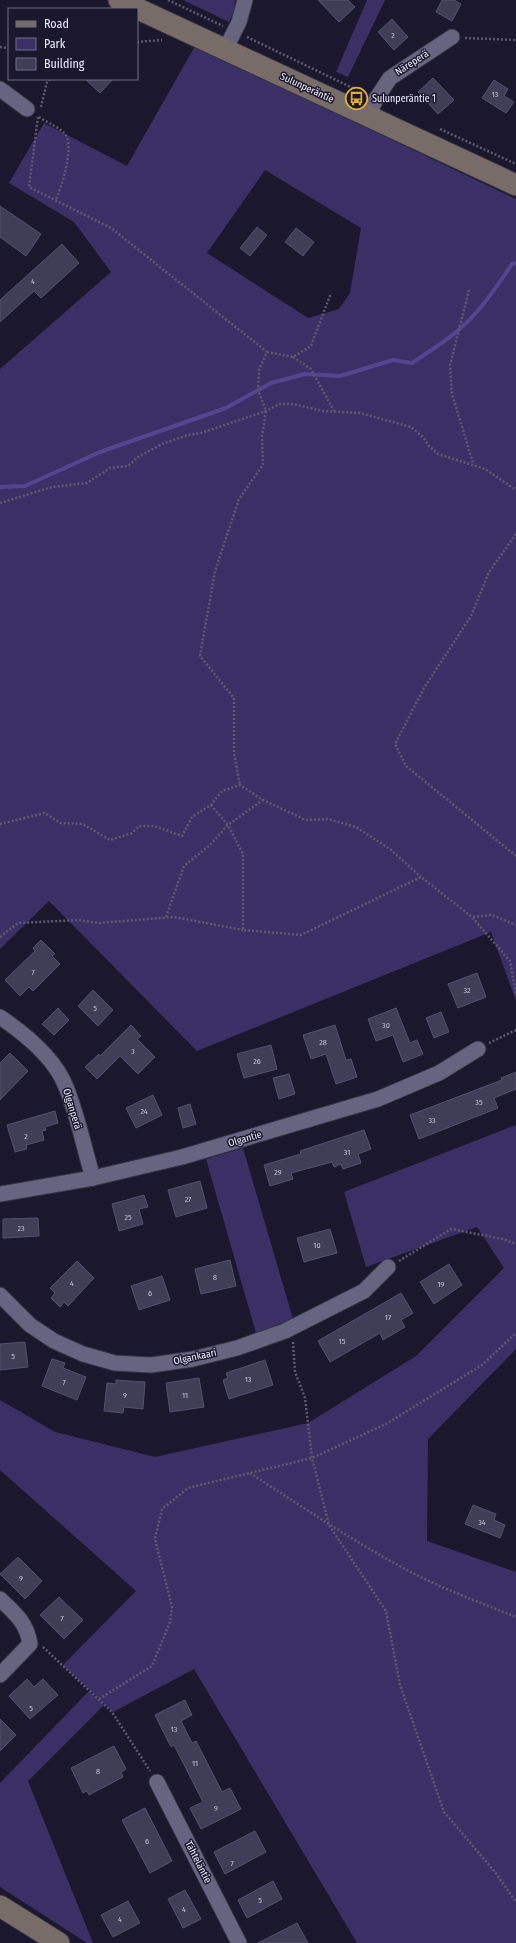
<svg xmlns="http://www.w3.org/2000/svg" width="516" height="1943" viewBox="0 0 516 1943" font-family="'Fira Sans Condensed',sans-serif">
<rect width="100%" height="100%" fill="#1b182e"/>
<g fill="#3a3066" fill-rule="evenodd">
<polygon points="183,0 235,0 234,10 229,22"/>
<polygon points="367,0 385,0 348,77 336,72"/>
<path d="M195 46 516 199V1001L491 932 197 1051 49 901 0 949V369L111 272 74 222 9 183 44 123 127 166ZM265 170 361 228 350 293 339 309 308 318 207 253Z"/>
<polygon points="516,1125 516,1349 428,1439 427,1541 516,1572 516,1943 357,1943 194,1669 113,1712 63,1665 136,1591 0,1470 0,1400 55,1432 155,1457 308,1423 416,1356 504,1268 477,1227 366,1267 344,1192"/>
<polygon points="243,1148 293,1319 256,1333 206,1159"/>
<polygon points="89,1691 104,1705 28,1781 93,1943 87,1943 0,1887 0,1783"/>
</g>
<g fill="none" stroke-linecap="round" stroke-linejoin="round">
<path stroke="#534690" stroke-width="4" d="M0 487 25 486 100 452 226 408 271 383 305 374 340 376 393 360 412 363C433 349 456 335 473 316 488 300 500 282 512 264L516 263"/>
</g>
<g fill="#403d56" stroke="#54516b">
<polygon points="318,0 348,0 355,7 339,22"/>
<polygon points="442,0 454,0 461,4 452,21 436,12"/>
<polygon points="392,19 408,37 394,50 378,32"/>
<polygon points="433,78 454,100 438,114 418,92"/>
<polygon points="85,79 113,79 100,93"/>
<polygon points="494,80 508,89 504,96 514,102 506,113 482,98"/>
<polygon points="0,206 41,234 26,256 0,237"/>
<polygon points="257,227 267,235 250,256 240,248"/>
<polygon points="296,228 314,242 303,256 285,242"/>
<polygon points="62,244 79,263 41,298 34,291 0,322 0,300"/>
<polygon points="41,940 55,954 52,956 60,964 33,991 29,987 20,996 5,980 35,951 33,948"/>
<polygon points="477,973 486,997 458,1008 448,984"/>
<polygon points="93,990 113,1010 98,1026 78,1006"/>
<polygon points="58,1008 69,1020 54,1035 42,1024"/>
<polygon points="396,1008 410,1043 417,1040 423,1054 403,1062 393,1035 376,1041 368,1019"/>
<polygon points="441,1012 449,1032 434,1038 426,1018"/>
<polygon points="131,1025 141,1036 137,1039 155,1057 138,1074 120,1056 97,1079 85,1067 99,1054 100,1056"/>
<polygon points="335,1025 346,1060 351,1059 357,1077 336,1084 326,1054 311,1059 303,1035"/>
<polygon points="271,1045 277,1069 244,1078 237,1054"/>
<polygon points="10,1053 28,1071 0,1100 0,1063"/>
<polygon points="516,1072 516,1089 494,1098 498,1108 419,1139 410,1115 502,1080 501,1078"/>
<polygon points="289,1074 295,1094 279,1099 273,1078"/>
<polygon points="153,1095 162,1115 136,1128 126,1108"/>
<polygon points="190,1104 196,1124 183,1128 178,1108"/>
<polygon points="55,1111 58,1123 45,1127 46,1130 42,1131 44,1140 26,1145 27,1149 15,1152 7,1125"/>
<polygon points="364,1130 371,1149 358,1154 361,1163 343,1169 341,1164 334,1167 332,1162 291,1173 293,1179 270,1186 264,1165 301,1154 300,1151"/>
<polygon points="200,1181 207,1208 176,1217 168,1190"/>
<polygon points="144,1195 148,1207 139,1209 143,1224 119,1231 112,1204"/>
<polygon points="38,1218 39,1236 3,1238 3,1219"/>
<polygon points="330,1229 337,1253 304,1262 297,1238"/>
<polygon points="230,1260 236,1286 201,1294 195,1269"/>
<polygon points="77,1261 94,1278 68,1306 64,1302 60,1307 51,1298 55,1293 50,1288"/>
<polygon points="449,1264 462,1285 434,1304 420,1282"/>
<polygon points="162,1276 170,1300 139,1310 131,1286"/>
<polygon points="401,1293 413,1313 401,1320 405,1327 383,1340 380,1333 330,1362 318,1341"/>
<polygon points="25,1342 28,1367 0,1370 0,1344"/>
<polygon points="52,1359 65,1363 63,1368 86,1377 77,1400 42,1386"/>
<polygon points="265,1360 273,1385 229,1399 223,1380 228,1378 226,1373"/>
<polygon points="199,1378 204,1407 170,1412 166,1383"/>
<polygon points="116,1380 145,1382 143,1409 124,1407 123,1413 104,1411 107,1383 116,1384"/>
<polygon points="473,1505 496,1514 494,1520 505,1525 500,1538 465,1524"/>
<polygon points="18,1557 42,1581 25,1599 0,1574"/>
<polygon points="59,1597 83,1620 64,1639 40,1615"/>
<polygon points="27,1679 34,1687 43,1679 58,1695 30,1719 9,1696"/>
<polygon points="185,1700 192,1715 181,1721 192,1743 196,1741 222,1792 230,1788 241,1809 201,1829 190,1808 203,1802 174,1745 171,1747 155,1715"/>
<polygon points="0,1719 16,1735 0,1751"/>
<polygon points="114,1746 126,1769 121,1772 123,1777 89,1795 87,1791 83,1793 71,1768"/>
<polygon points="145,1808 172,1861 150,1873 122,1820"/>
<polygon points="255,1831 266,1852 225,1874 214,1852"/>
<polygon points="273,1881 282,1899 247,1918 238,1900"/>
<polygon points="185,1890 201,1919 183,1928 168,1899"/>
<polygon points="128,1901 140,1923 113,1937 101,1915"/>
<polygon points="297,1923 308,1943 258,1943"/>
</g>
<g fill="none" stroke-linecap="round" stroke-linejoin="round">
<defs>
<g id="street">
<polyline points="225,50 239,22 245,0"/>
<polyline points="0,89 27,109"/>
<polyline points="368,116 376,99 390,78 452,37"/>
<path d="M0 1017C25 1034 55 1058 66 1087 78 1116 84 1148 93 1178"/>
<polyline points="0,1194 93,1178 182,1157 378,1099 439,1073 478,1049"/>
<polyline points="0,1295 30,1325 54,1341 83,1354 115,1363 151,1365 193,1359 237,1348 285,1331 364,1291 388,1267"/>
<path d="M0 1599C15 1613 27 1623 30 1644L0 1675"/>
<polyline points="157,1782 239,1943"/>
</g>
<g id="secondary">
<polyline points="119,0 516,185"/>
<polyline points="0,1906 59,1943"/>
</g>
</defs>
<use href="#street" stroke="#363344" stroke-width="17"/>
<use href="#secondary" stroke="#363344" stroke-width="23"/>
<g stroke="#5c5a6e" stroke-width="2.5" stroke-dasharray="2 2" stroke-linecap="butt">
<polyline points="168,0 223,26"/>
<polyline points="247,37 363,93"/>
<polyline points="465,38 516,40"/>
<polyline points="137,42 162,40"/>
<polyline points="0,47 9,48"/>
<polyline points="41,107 47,82 50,79"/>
<polyline points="38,117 29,187 111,228 267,352 259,370 258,390 266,411 262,436 263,465 239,499 215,571 200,656 234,698 234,753 240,785"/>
<path d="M39 117C46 122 59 127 65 134 75 147 61 187 56 200"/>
<polyline points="440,129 516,164"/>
<polyline points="469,290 450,365 452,394 473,463"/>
<polyline points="267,352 293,357 311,346 331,293"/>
<polyline points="293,357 311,369 334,411"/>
<polyline points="0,503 52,487 87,483 110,468 128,466 138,457 162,444 188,435 201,433 266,411 279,404 293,404 323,411 360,413 411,427 423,437 429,446 438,454 485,469 516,490"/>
<polyline points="516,534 489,572 471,616 424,688 395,744 406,766 516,856"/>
<polyline points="211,805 228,825 243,854 243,930 301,935 421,877 472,917 510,961 516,995"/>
<polyline points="0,824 45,813 60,823 83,824 110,840 132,833 139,826 154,826 182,836 192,817 211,805 222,791 240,785 263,800 306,820 328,819 356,827 390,849 421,877"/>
<polyline points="166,917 184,866 209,846 228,825 263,800"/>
<polyline points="473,917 492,915 516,925"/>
<polyline points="0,937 18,923 79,920 98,923 174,917 243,930"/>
<polyline points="489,1043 516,1030"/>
<polyline points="399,1261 451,1229 503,1239 516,1244"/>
<polyline points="293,1342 295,1372 305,1398 312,1458 329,1525 386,1611 400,1685 444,1812 495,1872 516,1902"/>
<path d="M250 1473C301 1506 351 1540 405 1569 440 1588 479 1602 516 1617"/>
<polyline points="43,1647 112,1712 150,1771"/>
<polyline points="99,1699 152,1666 170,1622 172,1607 155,1539 162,1509 188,1488 312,1458 386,1424 482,1365 516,1333"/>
</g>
<use href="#street" stroke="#66647f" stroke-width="15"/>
<use href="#secondary" stroke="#776c67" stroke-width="21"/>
</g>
<defs>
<symbol id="bus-ring" viewBox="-11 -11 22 22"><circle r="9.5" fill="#1b182e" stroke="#e2af34" stroke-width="1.5"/><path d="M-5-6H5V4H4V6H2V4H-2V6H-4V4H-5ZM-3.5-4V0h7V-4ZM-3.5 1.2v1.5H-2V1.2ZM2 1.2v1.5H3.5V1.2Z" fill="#e2af34"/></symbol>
</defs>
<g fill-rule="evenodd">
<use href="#bus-ring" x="344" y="86" width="25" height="25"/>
</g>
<g text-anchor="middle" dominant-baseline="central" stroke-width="3" stroke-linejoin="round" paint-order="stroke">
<g font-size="8" fill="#c4c2d5">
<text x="393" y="35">2</text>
<text x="495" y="94">13</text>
<text x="33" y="281">4</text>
<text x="33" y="972">7</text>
<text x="467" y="990">32</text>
<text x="95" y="1008">5</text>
<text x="386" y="1025">30</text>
<text x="323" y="1042">28</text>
<text x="133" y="1051">3</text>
<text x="257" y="1061">26</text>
<text x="479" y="1102">35</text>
<text x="144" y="1111">24</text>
<text x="432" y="1120">33</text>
<text x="26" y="1136">2</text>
<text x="347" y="1152">31</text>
<text x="278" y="1172">29</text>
<text x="188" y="1199">27</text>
<text x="128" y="1217">25</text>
<text x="21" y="1228">23</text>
<text x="317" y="1245">10</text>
<text x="215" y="1277">8</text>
<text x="72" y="1283">4</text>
<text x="441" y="1284">19</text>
<text x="150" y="1293">6</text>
<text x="388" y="1317">17</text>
<text x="342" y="1341">15</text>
<text x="13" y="1356">5</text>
<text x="248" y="1379">13</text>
<text x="64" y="1382">7</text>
<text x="125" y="1395">9</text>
<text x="185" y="1395">11</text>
<text x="482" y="1522">34</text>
<text x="21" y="1578">9</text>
<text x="62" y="1618">7</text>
<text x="31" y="1708">5</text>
<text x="174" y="1729">13</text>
<text x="195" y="1763">11</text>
<text x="98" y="1771">8</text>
<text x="216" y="1808">9</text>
<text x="147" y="1841">6</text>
<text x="232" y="1863">7</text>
<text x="260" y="1900">5</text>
<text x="184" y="1909">4</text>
<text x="120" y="1919">4</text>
</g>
<g font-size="10" fill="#f0efff" stroke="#1b182e">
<text transform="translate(412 63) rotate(-33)">Näreperä</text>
<text transform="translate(307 88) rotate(25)">Sulunperäntie</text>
<text transform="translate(72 1109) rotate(73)">Olganperä</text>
<text transform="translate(245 1139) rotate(-16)">Olgantie</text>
<text transform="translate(195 1357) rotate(-12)">Olgankaari</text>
<text transform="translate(198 1862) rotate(63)">Tähteläntie</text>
</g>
<g font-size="10" fill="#f0efff" stroke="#1b182e" text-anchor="start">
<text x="372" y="99">Sulunperäntie 1</text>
</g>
</g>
<rect x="8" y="8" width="130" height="72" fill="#1b182e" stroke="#706e82"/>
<rect x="16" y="21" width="20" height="6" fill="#776c67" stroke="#706e82"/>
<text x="44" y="28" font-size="12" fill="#f0efff">Road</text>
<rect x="16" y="38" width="20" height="12" fill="#3a3066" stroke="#706e82"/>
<text x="44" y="48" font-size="12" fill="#f0efff">Park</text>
<rect x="16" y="58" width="20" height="12" fill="#403d56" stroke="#706e82"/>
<text x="44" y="68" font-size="12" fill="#f0efff">Building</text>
</svg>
